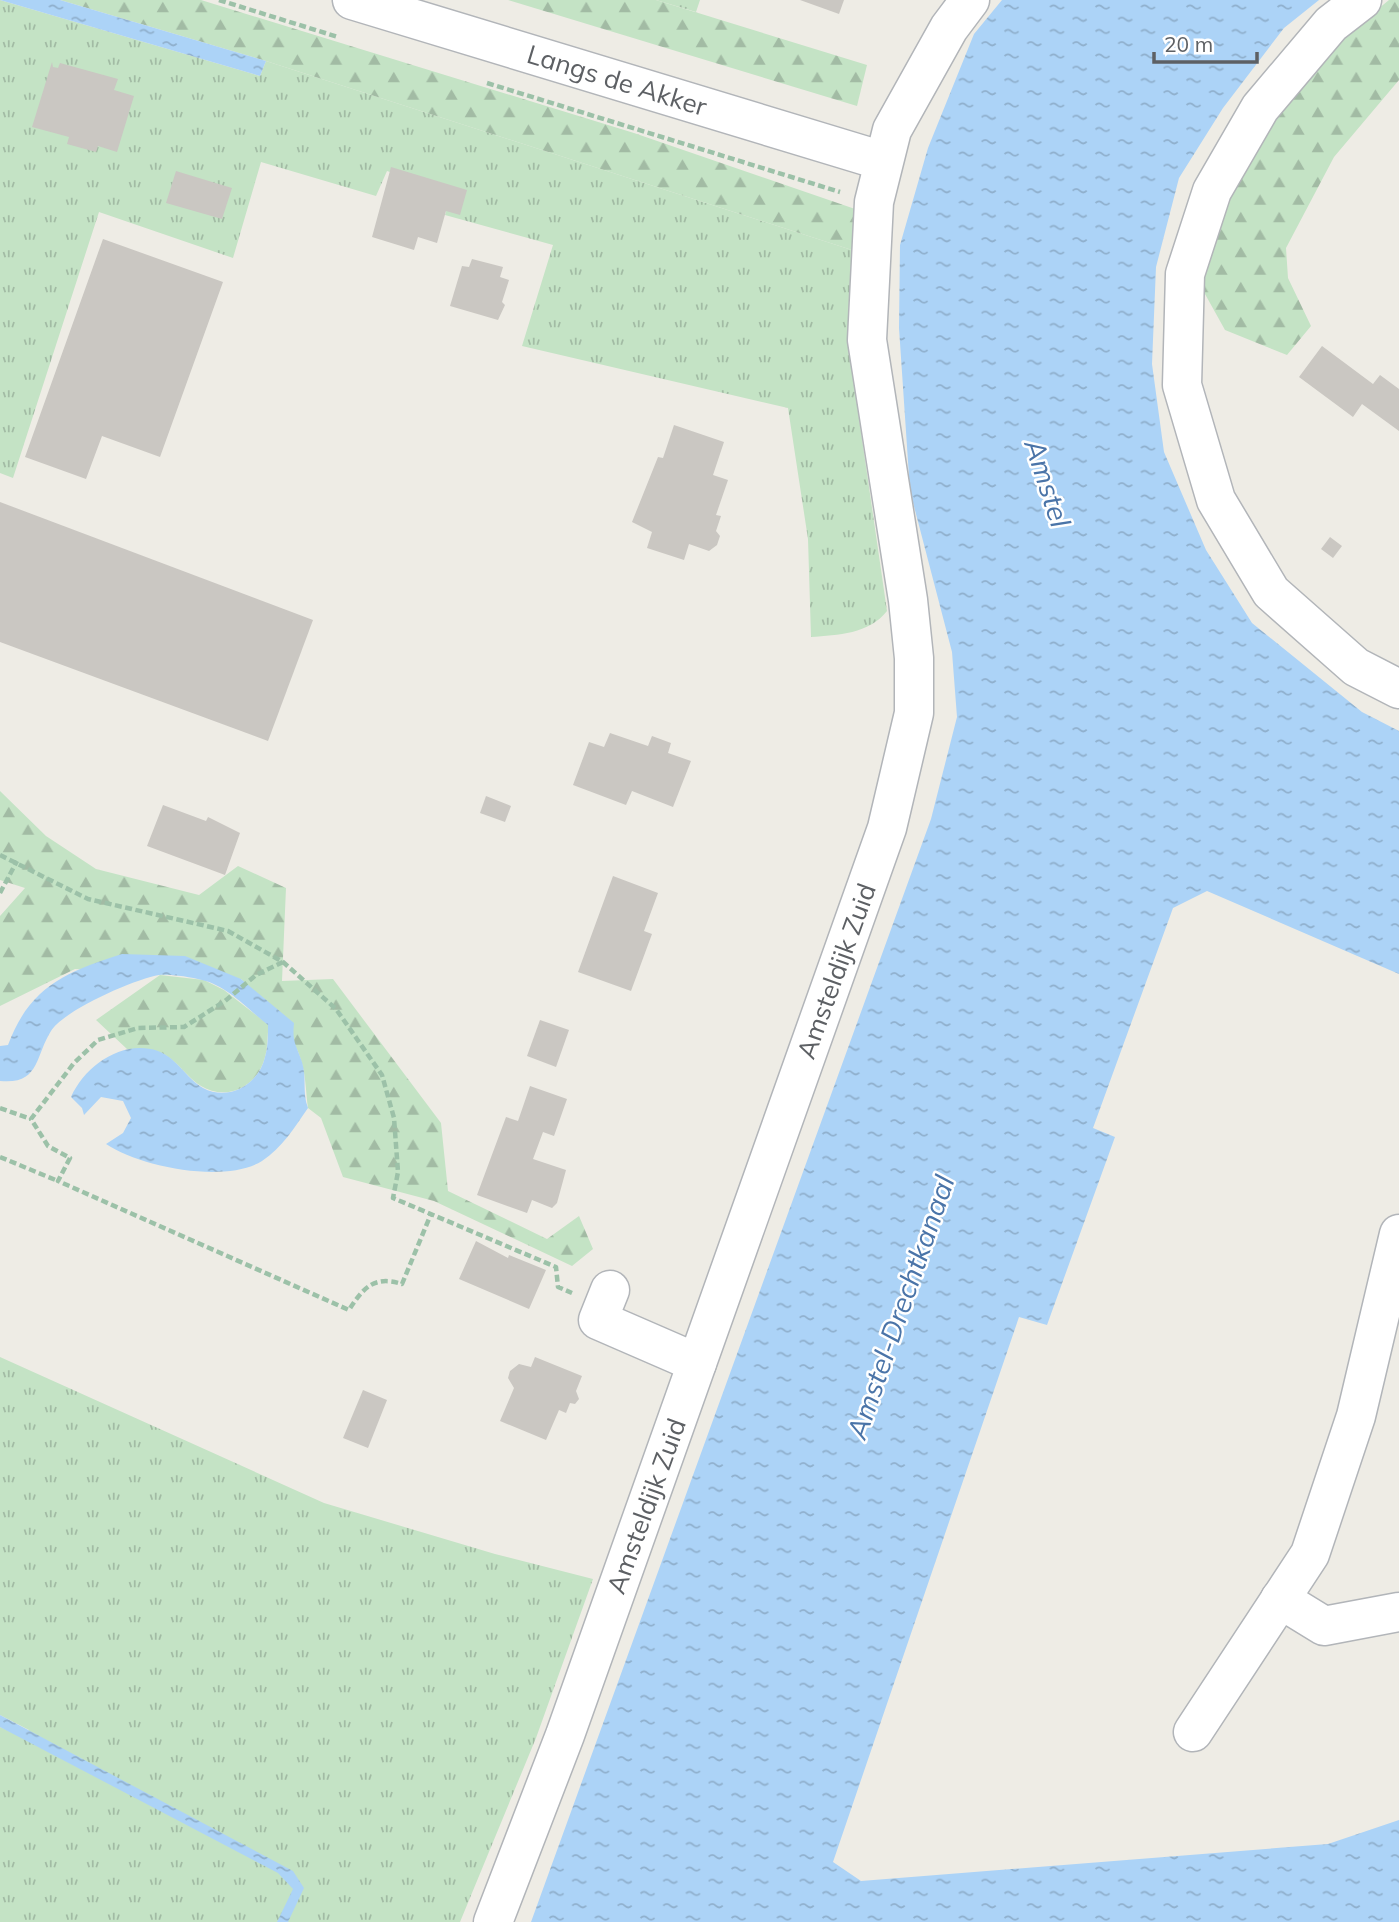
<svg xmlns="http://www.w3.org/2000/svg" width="1399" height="1922" viewBox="0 0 1399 1922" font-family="Mulish,sans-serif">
<defs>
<pattern id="grass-tufts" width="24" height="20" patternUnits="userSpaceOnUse" patternTransform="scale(1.75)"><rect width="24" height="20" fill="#c4e3c5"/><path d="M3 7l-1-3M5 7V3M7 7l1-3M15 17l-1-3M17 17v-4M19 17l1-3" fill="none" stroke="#a2bba4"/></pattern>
<pattern id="forest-firs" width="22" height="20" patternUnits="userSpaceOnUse" patternTransform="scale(1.75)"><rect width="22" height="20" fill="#c4e3c5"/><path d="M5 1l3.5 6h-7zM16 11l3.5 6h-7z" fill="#a2bba4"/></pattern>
<pattern id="water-ripples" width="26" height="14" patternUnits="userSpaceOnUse" patternTransform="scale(1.75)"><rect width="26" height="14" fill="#acd3f7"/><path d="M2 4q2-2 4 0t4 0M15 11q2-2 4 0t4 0" fill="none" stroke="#8fafcc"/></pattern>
</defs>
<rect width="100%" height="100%" fill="#eeece5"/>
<g fill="url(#grass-tufts)">
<path d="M0 0 260 76 266 61 855 251 852 370 887 611C869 634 838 635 811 637L808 539 788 408 522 346 553 245 445 215 452 193 387 171 376 196 261 162 233 258 99 212 13 478 0 473Z"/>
<polygon points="656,0 700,0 696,12"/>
<polygon points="0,1357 324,1503 495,1554 593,1579 536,1738 460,1922 0,1922 0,1727 23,1737 29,1730 0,1715"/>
</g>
<g fill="url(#forest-firs)">
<polygon points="60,0 201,0 634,133 858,210 855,251 266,61"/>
<polygon points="508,0 656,0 867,65 857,106"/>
<polygon points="1389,0 1399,0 1399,80 1334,157 1286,248 1288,278 1311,326 1287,355 1225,330 1200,285 1214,219 1257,133 1327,51"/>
<path d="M0 791 46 836 96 869 199 895 238 866 286 888 282 981 333 979 441 1123 448 1191 547 1239 579 1216 593 1249 572 1266 434 1201 343 1177 321 1118 308 1108C306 1094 306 1078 302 1064 295 1033 264 1001 241 979L75 969 0 1006V916L25 888 0 880Z"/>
<path d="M160 975 204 980 224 990 269 1025C267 1035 268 1047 265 1057 258 1086 227 1102 201 1086 185 1076 177 1059 159 1052 150 1048 137 1049 127 1049L96 1020Z"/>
</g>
<g fill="url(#water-ripples)">
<polygon points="0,0 60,0 266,61 260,76"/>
<polygon points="1002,0 1319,0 1284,28 1223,108 1179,178 1156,267 1152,364 1164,452 1206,550 1252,623 1362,712 1399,731 1399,974 1207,891 1173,908 1093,1128 1115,1137 1047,1325 1019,1317 833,1862 861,1881 1328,1844 1399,1820 1399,1922 531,1922 931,819 957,717 952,652 910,491 899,328 900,245 928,148 974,34"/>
<path d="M122 954 185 956 241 979 294 1023C292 1043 296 1044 302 1062 307 1078 302 1093 308 1108 294 1128 282 1148 262 1161 225 1184 140 1167 106 1144L123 1133 131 1118 123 1101 101 1097 84 1115 82 1108 71 1097C85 1066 122 1039 158 1051 177 1058 186 1078 203 1088 229 1102 259 1084 265 1057 268 1047 268 1035 268 1025 249 1010 226 985 202 980 190 977 171 974 159 975 135 979 64 1010 51 1031 35 1056 40 1085 0 1081V1046L8 1045C30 986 66 972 122 954Z"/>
<polygon points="0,1715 293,1871 304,1888 288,1922 277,1922 293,1889 278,1873 0,1727"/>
</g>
<g fill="#cac7c2">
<polygon points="800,0 844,0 839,14"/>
<polygon points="52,62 53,67 58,68 60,63 118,79 114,90 134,96 117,152 98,146 96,152 67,144 69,137 32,127"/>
<polygon points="391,167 467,190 460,215 446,211 437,243 418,237 414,250 372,237"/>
<polygon points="176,171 232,188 222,219 166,203"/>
<polygon points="103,239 223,282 160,457 102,436 86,479 25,457"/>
<polygon points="472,259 503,267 500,277 509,280 502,302 505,305 498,320 450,306 462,266 469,267"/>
<polygon points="1322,346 1373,384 1380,375 1399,389 1399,431 1362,404 1353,417 1299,377"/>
<polygon points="674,425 724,442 713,475 728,480 716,515 721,516 716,531 720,536 717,545 709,551 689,544 684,560 647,548 652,532 632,522 658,457 663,458"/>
<polygon points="0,502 313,620 268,741 0,642"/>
<polygon points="1330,537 1342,546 1333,558 1321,549"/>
<polygon points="610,733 648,746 652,736 671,743 668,753 691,761 673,807 632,791 626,805 573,785 589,742 604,747"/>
<polygon points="486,796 511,806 505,822 480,813"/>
<polygon points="163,805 206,821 208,817 240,833 225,875 147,846"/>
<polygon points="613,876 658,893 644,931 652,934 631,991 578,972"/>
<polygon points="540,1020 569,1030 556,1067 527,1056"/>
<polygon points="530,1086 567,1099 554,1136 543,1132 533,1159 566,1170 557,1203 552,1208 532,1200 527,1213 477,1195 506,1117 518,1121"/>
<polygon points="476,1241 508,1258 509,1255 546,1270 529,1309 459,1279"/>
<polygon points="535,1357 582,1376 576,1391 579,1399 575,1404 570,1403 566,1413 559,1410 546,1440 500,1421 514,1388 508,1378 510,1371 519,1364 531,1367"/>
<polygon points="363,1390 387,1400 368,1448 343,1438"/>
</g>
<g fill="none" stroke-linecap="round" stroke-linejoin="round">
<defs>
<g id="minor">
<polyline points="352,0 883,161"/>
<polyline points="1362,0 1331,24 1260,108 1212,191 1185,274 1182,385 1216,500 1271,592 1356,667 1399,689"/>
<polyline points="610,1290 598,1320 697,1363"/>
<polyline points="1280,1599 1324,1626 1399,1612"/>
<polyline points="1193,1732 1310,1554 1356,1416 1399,1234"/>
<polyline points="493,1922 565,1735 887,828 914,713 914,658 908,600 867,340 874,202 892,130 949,28 970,0"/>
</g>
</defs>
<use href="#minor" stroke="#b2b5b9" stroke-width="41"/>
<g stroke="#9cc1a8" stroke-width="4.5" stroke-dasharray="7 3.5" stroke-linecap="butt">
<polyline points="219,0 338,37"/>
<polyline points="487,83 840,192"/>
<polyline points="0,855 88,899 228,931 283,962 336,1009 382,1075 394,1118 398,1172 393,1198 556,1267 558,1287 572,1293"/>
<polyline points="0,893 17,861"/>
<path d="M283 962 256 975 225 1001 184 1027 138 1028 98 1040 74 1063 31 1119 48 1146 70 1158 58 1181 349 1310C363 1288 374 1275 402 1284L431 1214"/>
<polyline points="0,1108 31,1119"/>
<polyline points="0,1157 58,1181"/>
</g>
<use href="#minor" stroke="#fff" stroke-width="38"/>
</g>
<g text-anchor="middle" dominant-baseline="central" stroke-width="5" stroke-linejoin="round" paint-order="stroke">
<g font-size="26" fill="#5d6064" stroke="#fff">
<text transform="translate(617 80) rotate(17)">Langs de Akker</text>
<text transform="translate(836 971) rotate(-70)">Amsteldijk Zuid</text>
<text transform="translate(646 1506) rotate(-70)">Amsteldijk Zuid</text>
</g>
<g font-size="28" font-style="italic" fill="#4a74a8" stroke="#fff">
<text transform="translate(1048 483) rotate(72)">Amstel</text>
<text transform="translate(900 1307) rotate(-71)">Amstel-Drechtkanaal</text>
</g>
</g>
<path d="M1154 52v10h103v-10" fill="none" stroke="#5d6064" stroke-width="3.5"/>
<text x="1164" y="52" font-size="21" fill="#5d6064" stroke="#ffffff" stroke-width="5" paint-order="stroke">20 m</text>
</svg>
